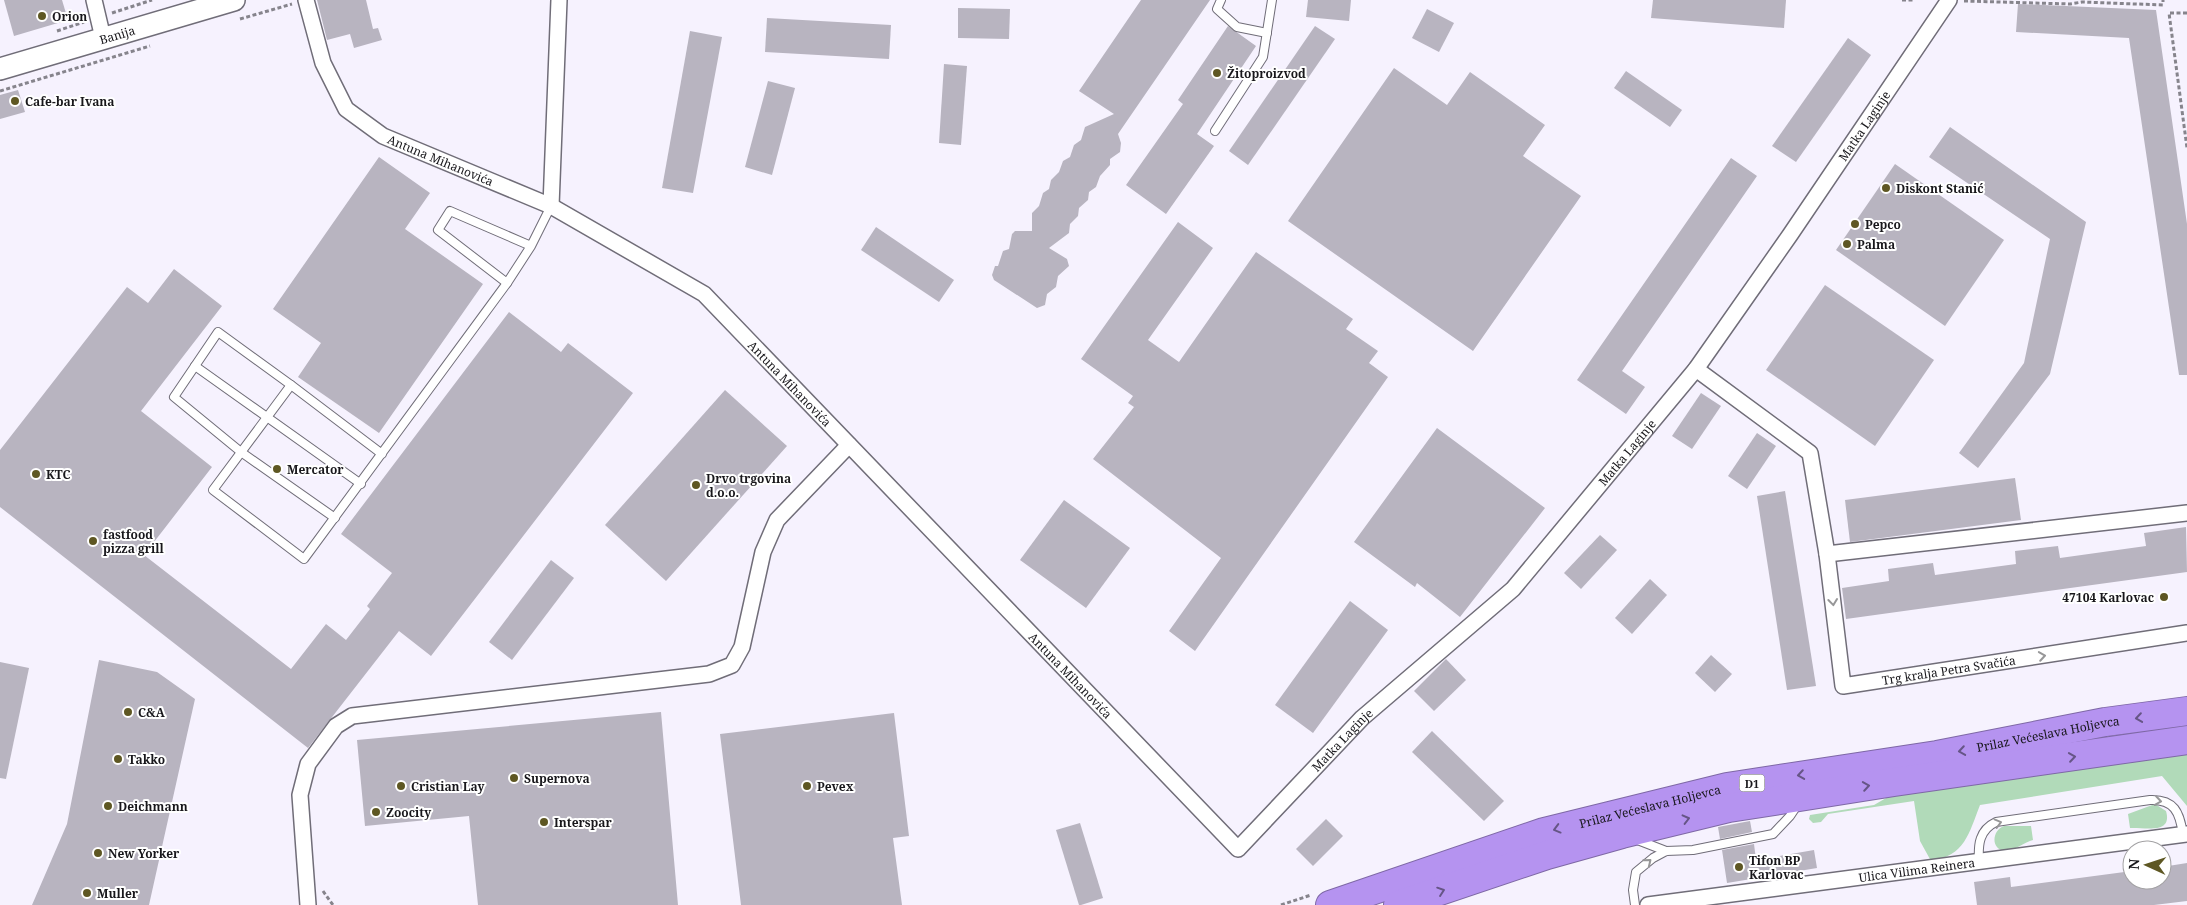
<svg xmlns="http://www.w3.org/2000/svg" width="2187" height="905" viewBox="0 0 2187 905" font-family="'Noto Serif',serif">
<rect width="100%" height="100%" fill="#f6f2fe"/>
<g fill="#b1dab9">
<path d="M2187 752V806L2162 776 1980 805C1969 833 1965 856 1931 861L1920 841 1914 801 1828 814 1821 822 1813 823 1809 819 1810 815 1874 805 1893 794Z"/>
<path d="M2155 804 2166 811C2173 835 2144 827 2130 828L2128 814Z"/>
<path d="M2004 826H2031L2033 840C2025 842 2014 851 2006 851 1990 850 1992 830 2004 826Z"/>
</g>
<g fill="#b8b4c0">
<polygon points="4,0 62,0 68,20 14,36"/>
<polygon points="317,0 366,0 373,29 378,28 382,40 354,48 350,34 327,40"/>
<polygon points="1141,0 1210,0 1118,134 1121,143 1120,152 1110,159 1110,165 1100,176 1096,187 1089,192 1088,200 1079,208 1078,216 1070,224 1069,233 1049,248 1067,259 1069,266 1058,276 1056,287 1047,294 1045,305 1037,308 994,280 992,275 995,266 998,266 1003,251 1009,249 1012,234 1015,231 1032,231 1032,213 1039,206 1043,193 1049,189 1051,180 1059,172 1063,161 1070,157 1074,145 1081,140 1085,127 1114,114 1079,91"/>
<polygon points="1308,0 1351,0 1349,21 1306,17"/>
<polygon points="1653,0 1786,0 1784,28 1651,18"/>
<polygon points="2018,4 2156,10 2187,224 2187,375 2179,375 2129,38 2016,32"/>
<polygon points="958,8 1010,9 1009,39 958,38"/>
<polygon points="1427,9 1454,23 1439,52 1412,38"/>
<polygon points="767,18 891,25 889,59 765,52"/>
<polygon points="1228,26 1256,46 1197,134 1214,146 1166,214 1126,185 1183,104 1178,100"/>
<polygon points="1315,26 1335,39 1248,165 1229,151"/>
<polygon points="690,31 722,37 693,193 662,188"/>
<polygon points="1848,38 1871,55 1796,162 1772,146"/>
<polygon points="944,64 967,66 961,145 939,143"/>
<polygon points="1394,68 1447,105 1470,72 1545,125 1523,156 1581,196 1473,351 1288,221"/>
<polygon points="1626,71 1682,110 1670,127 1614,88"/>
<polygon points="768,81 795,88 772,175 745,167"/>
<polygon points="18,90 25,112 0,119 0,95"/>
<polygon points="1950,127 2086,222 2050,374 1978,468 1959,453 2024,363 2050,239 1929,157"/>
<polygon points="379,157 430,193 405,229 483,284 379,433 298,377 321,343 273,309"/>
<polygon points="1731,158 1757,176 1622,371 1645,387 1626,414 1577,380"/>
<polygon points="1895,164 2004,240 1945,326 1836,250"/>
<polygon points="1178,222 1213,248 1148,340 1179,362 1256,252 1353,319 1346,329 1378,351 1369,363 1388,377 1195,651 1169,631 1221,558 1093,459 1134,407 1128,403 1133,396 1081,359"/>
<polygon points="876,227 954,280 939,302 861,250"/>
<polygon points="174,269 222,306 141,411 212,467 144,555 291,669 326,624 346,640 370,609 367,606 392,573 341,534 509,312 561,352 568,343 633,393 431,656 399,631 308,748 0,507 0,450 127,287 148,303"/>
<polygon points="1825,285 1934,360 1875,446 1766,370"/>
<polygon points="725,390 787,446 666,581 605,525"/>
<polygon points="1701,393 1721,406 1692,449 1672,436"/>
<polygon points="1437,428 1545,508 1460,617 1417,583 1415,587 1354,542"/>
<polygon points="1757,433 1776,446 1747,489 1728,476"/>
<polygon points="2015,478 2021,520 1850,542 1845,500"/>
<polygon points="1785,491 1816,686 1787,690 1757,496"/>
<polygon points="1064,500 1130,548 1086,608 1020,560"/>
<polygon points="2186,527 2187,572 1846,619 1842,588 1889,581 1888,569 1933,563 1935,575 2016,564 2015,551 2058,546 2060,558 2146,546 2144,533"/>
<polygon points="1600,535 1617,550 1581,589 1564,573"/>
<polygon points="551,560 574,578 512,660 489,642"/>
<polygon points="1650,579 1667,595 1632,634 1615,618"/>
<polygon points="1350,601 1388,630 1313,733 1275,705"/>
<polygon points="1711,655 1732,674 1715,692 1695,673"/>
<polygon points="1446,659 1466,680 1434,711 1414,691"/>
<polygon points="99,660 157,672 195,699 149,905 32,905 67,824"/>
<polygon points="0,662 29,668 6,779 0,778"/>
<polygon points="661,712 678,905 478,905 469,816 365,826 357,740"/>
<polygon points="894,713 909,836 893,838 902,905 741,905 720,734"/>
<polygon points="1432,731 1504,801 1484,821 1412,752"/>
<polygon points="1326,819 1343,836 1313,866 1296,849"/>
<polygon points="1750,821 1752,832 1720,839 1718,827"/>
<polygon points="1080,823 1103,898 1081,905 1079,905 1056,830"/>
<polygon points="1754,844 1756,860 1814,850 1817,868 1727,883 1722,850"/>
<polygon points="2187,863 2187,901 2154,905 1977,905 1974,882 2010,877 2011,887 2132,871 2132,880 2162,880 2162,867"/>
</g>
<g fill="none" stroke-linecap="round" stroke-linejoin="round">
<defs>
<g id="lane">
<polyline points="1221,0 1217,9 1237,27 1267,33"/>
<polyline points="1215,131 1263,57 1272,0"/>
<polyline points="531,246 450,211 438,230 507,283 531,246 551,206"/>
<polyline points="195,366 361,484"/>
<polyline points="291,385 218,332 174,397 241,452 335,518"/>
<polyline points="382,454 291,385 213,490 304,559 507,283"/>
<polyline points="1635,839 1666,851"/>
<path d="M1979 861C1978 845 1979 830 1996 822L2150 800C2174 799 2180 812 2183 835"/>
<polyline points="1635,905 1633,890 1636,872 1653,858 1666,851 1693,850 1773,834 1790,816 1798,804"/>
</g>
<g id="street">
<polyline points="94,0 103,38"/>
<path id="s1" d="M306 0 323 63 346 109 383 136 551 206 704 294 1238 849 1362 718 1513 589 1696 369 1790 235 1949 0"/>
<polyline points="551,206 559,0"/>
<polyline points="1696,369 1810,453 1827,554 2187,513"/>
<path id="s2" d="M1827 554 1843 686 2187 633"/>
<polyline points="308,905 300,795 308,764 336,726 352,716 709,674 732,665 742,647 763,552 777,520 849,445"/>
<path id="s3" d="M1648 905 2187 834"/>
</g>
<g id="secondary">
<path id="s4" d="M0 69 234 0"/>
</g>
<g id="highway">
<path id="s5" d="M1330 905 1544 832 1727 787 1937 755 2105 722 2187 711"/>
<polyline points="1398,905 1547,855 1622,834 1729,808 1894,782 2187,740"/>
</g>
</defs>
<use href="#lane" stroke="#706d78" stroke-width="10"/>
<use href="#street" stroke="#706d78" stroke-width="18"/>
<use href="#secondary" stroke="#706d78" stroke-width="24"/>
<use href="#highway" stroke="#7e68a5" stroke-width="30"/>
<g stroke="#86848c" stroke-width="3" stroke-dasharray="4 2.5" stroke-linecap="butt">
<polyline points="1902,0 1914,0"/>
<polyline points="1964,1 2070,4 2082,2 2163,5"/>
<polyline points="2163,2 2163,0"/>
<polyline points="112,13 152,0"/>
<polyline points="2187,13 2169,13 2187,148"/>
<polyline points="240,19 292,4"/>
<polyline points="57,31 84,22"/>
<polyline points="0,91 150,46"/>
<polyline points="323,891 333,905"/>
<polyline points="1281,905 1311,895"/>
</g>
<use href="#lane" stroke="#fff" stroke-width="8"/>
<use href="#street" stroke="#fff" stroke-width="15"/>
<use href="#secondary" stroke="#fff" stroke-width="21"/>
<use href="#highway" stroke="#b593f0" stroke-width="28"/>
</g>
<defs><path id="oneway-chevron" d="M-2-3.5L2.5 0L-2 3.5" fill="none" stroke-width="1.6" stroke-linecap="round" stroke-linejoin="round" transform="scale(1.25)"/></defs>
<g stroke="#979798">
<use href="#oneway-chevron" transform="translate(1833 602) rotate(83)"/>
<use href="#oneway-chevron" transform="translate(2042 656) rotate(-9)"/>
<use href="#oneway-chevron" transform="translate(2158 801) rotate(8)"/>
<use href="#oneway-chevron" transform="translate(1998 823) rotate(-15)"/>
<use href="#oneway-chevron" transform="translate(1648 862) rotate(-39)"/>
</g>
<g stroke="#665586">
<use href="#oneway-chevron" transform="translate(2139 718) rotate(172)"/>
<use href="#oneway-chevron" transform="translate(1962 751) rotate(171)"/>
<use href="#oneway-chevron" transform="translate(2072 757) rotate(-8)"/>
<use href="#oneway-chevron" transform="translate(1801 775) rotate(171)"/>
<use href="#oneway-chevron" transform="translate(1866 786) rotate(-9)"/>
<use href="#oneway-chevron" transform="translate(1686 819) rotate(-14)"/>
<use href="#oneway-chevron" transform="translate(1557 829) rotate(165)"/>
<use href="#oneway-chevron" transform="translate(1441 891) rotate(-19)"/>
</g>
<g fill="#5e5723" stroke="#fff" stroke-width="2">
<circle cx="42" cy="16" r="5"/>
<circle cx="1217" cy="73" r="5"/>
<circle cx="15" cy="101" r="5"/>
<circle cx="1886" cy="188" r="5"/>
<circle cx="1855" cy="224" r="5"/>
<circle cx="1847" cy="244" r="5"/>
<circle cx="277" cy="469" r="5"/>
<circle cx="36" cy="474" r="5"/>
<circle cx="696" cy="485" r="5"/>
<circle cx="93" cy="541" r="5"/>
<circle cx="2164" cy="597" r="5"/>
<circle cx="128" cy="712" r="5"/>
<circle cx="118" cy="759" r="5"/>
<circle cx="514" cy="778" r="5"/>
<circle cx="401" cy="786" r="5"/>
<circle cx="807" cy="786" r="5"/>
<circle cx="108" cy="806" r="5"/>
<circle cx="376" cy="812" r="5"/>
<circle cx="544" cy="822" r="5"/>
<circle cx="98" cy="853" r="5"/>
<circle cx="1739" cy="867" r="5"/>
<circle cx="87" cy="893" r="5"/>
</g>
<g text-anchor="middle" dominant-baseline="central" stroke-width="4" stroke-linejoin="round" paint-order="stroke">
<rect fill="#fff" stroke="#5d5d5f" stroke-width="1" x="1739.5" y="774.5" width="25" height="17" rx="4"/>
<g font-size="11" font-weight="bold" fill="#18171b">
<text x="1752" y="783">D1</text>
</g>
<g font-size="12" font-weight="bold" fill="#18171b" stroke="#fff" text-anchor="start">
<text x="52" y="16">Orion</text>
<text x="1227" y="73">Žitoproizvod</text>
<text x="25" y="101">Cafe-bar Ivana</text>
<text x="1896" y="188">Diskont Stanić</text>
<text x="1865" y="224">Pepco</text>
<text x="1857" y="244">Palma</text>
<text x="287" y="469">Mercator</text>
<text x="46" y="474">KTC</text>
<text x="706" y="478">Drvo trgovina<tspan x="706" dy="14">d.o.o.</tspan></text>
<text x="103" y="534">fastfood<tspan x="103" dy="14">pizza grill</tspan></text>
<text x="2154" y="597" text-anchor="end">47104 Karlovac</text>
<text x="138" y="712">C&amp;A</text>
<text x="128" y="759">Takko</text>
<text x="524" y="778">Supernova</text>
<text x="411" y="786">Cristian Lay</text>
<text x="817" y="786">Pevex</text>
<text x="118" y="806">Deichmann</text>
<text x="386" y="812">Zoocity</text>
<text x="554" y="822">Interspar</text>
<text x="108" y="853">New Yorker</text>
<text x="1749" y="860">Tifon BP<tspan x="1749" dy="14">Karlovac</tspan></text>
<text x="97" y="893">Muller</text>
</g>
<g font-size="12" fill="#18171b" stroke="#fff">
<text stroke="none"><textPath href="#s4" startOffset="122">Banija</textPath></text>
<text stroke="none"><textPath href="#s1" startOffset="2252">Matka Laginje</textPath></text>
<text stroke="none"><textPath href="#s1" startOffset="225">Antuna Mihanovića</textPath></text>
<text stroke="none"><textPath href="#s1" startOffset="645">Antuna Mihanovića</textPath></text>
<text stroke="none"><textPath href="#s1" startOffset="1848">Matka Laginje</textPath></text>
<text stroke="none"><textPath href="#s2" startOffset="240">Trg kralja Petra Svačića</textPath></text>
<text stroke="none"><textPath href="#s1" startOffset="1050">Antuna Mihanovića</textPath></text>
<text stroke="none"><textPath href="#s5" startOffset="740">Prilaz Većeslava Holjevca</textPath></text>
<text stroke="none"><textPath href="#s1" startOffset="1442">Matka Laginje</textPath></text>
<text stroke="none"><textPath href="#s5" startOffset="335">Prilaz Većeslava Holjevca</textPath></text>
<text stroke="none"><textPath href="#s3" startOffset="271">Ulica Vilima Reinera</textPath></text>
</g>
</g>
<g transform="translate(2147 865) rotate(273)"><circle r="24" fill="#ffffff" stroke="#a3a2a4"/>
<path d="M0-4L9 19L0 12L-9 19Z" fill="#5e5723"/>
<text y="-8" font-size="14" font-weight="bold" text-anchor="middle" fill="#18171b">N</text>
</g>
</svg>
